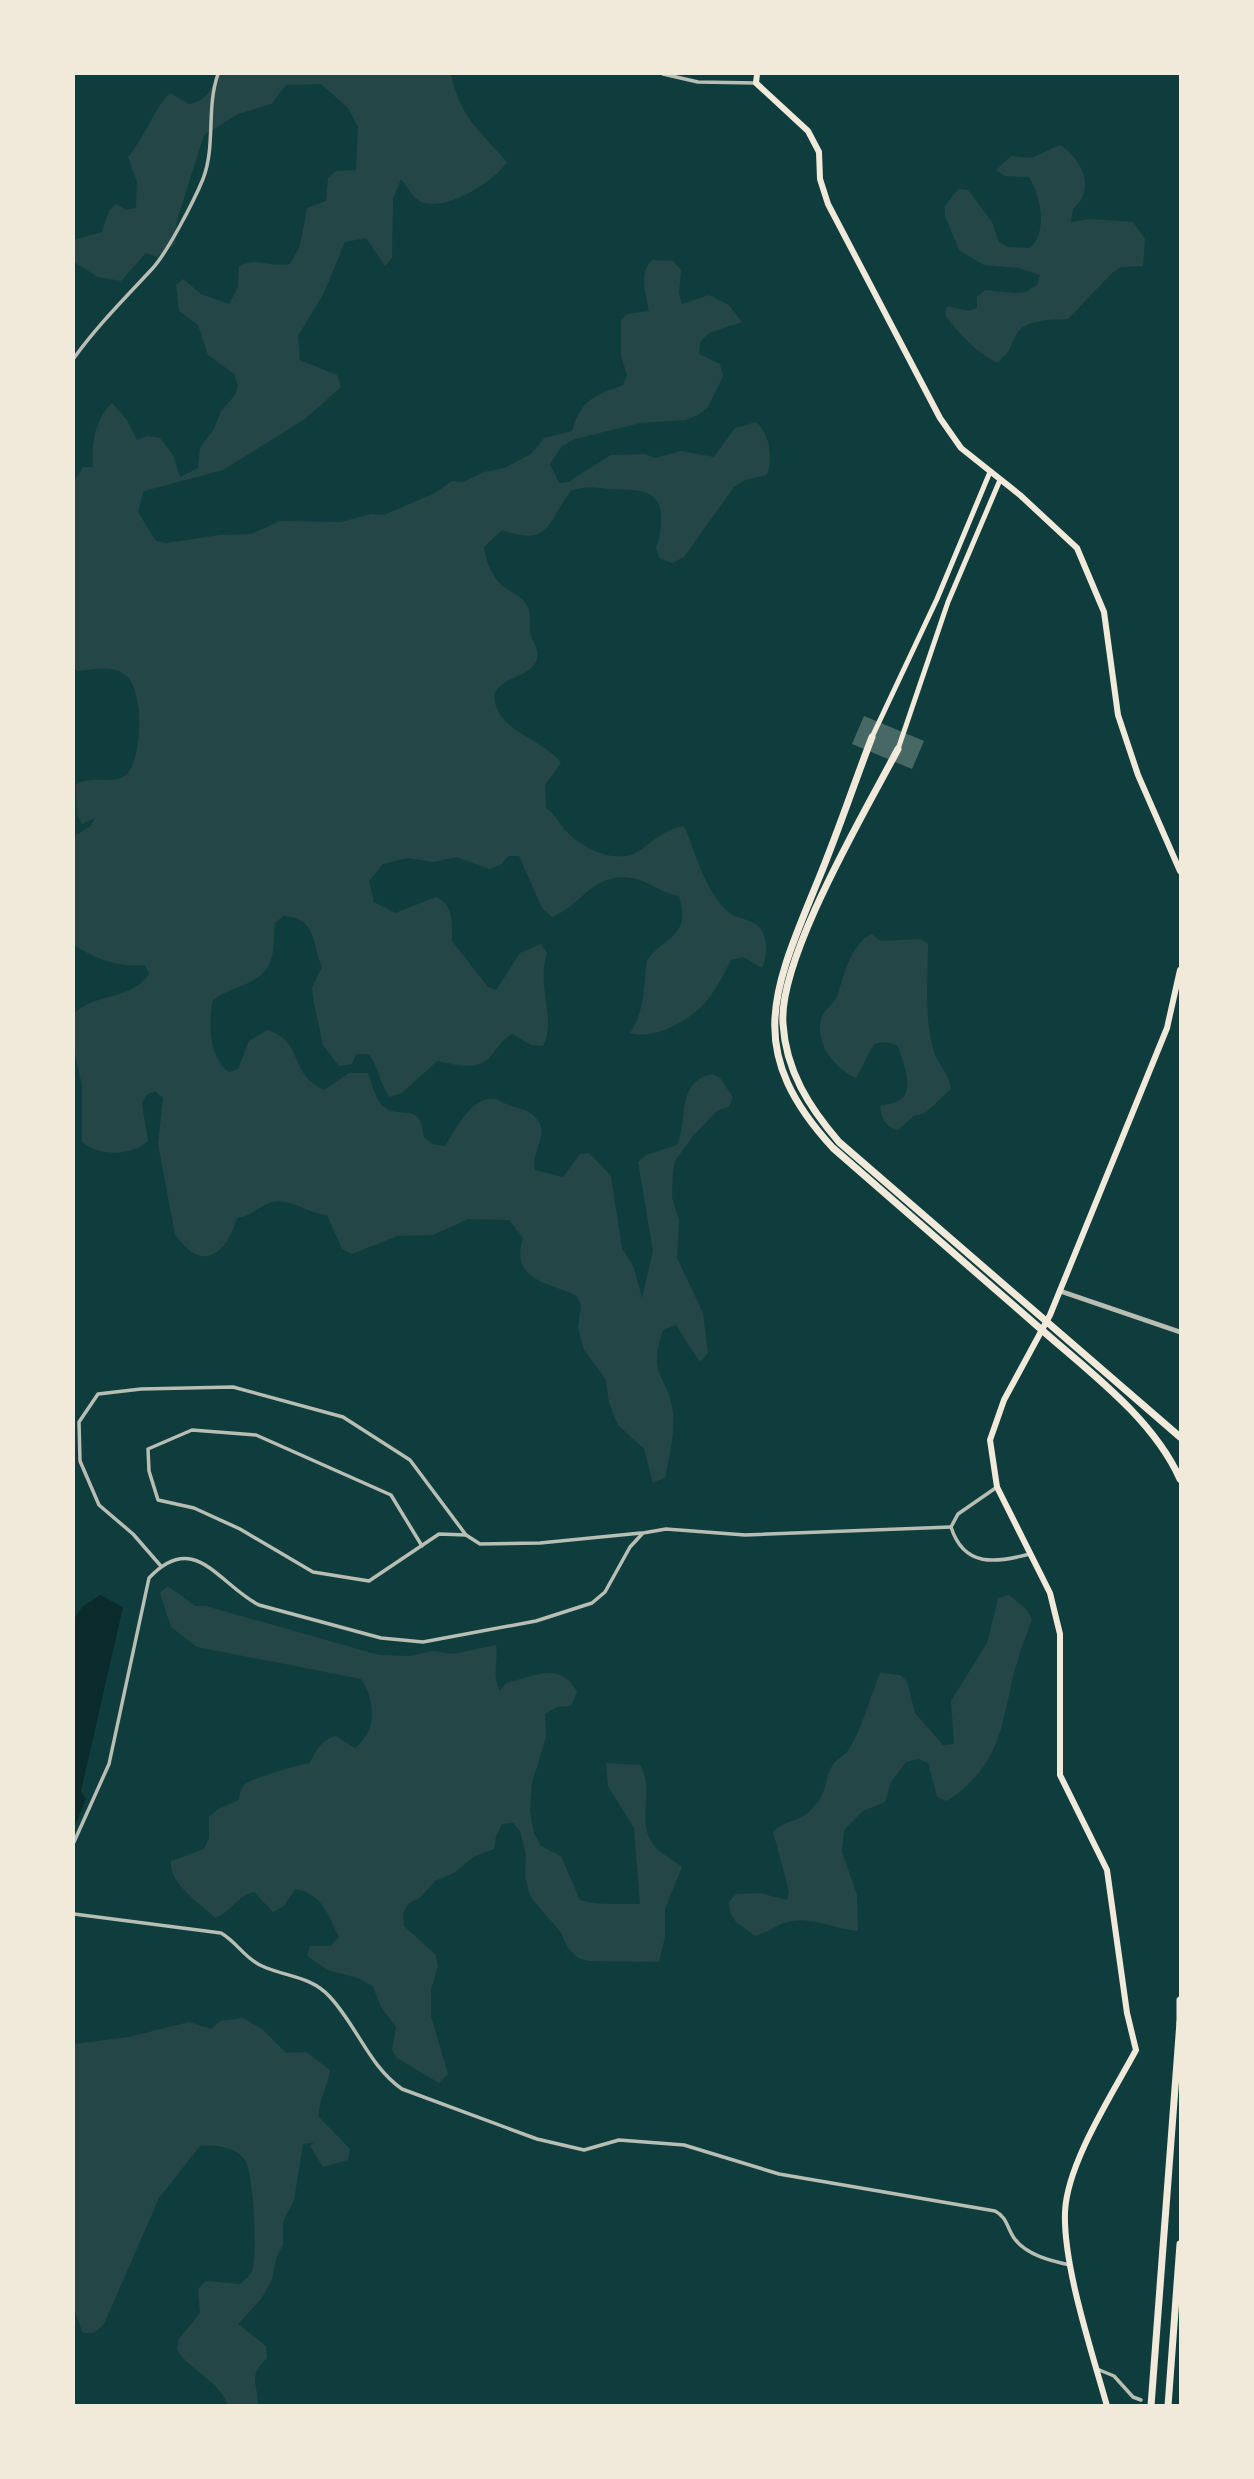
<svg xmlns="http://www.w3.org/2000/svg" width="1254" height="2479" viewBox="0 0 1254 2479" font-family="Figtree,sans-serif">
<rect width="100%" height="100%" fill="#0f3d3e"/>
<g fill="#244646">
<path d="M219 74H451C460 117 479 130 507 162 495 181 448 210 424 203 413 200 408 187 401 179L393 199 392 258 385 266 366 238 345 242 324 293 298 336 300 360 337 375 341 387 305 419 223 470 144 491 138 512 156 541 167 543 219 535 251 534 280 521 341 522 371 514 384 515 435 493 452 481 463 482 484 472 504 468 531 454 544 438 572 431C582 398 593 397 623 385L627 375 621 356V320L627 314 649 311C646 294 638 274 652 260L673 261 681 270 679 293 682 304 709 295 729 305 742 322 709 333 700 342 699 354 720 364 723 376 708 407 698 415 685 420 640 423 575 439 562 446 550 464 559 483 568 482 611 455 645 454 654 458 681 451 714 457 735 428 756 422C770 435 773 457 767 475L745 480 734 487 684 557 672 563 659 558 656 547C660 538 661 531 661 520 662 485 634 491 609 489 594 488 587 485 571 491 546 523 551 547 502 530L484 547C487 565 493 581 510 591 516 595 522 597 526 604 532 612 529 621 530 630 530 637 535 643 537 650 543 685 477 671 499 713 511 734 547 743 561 763L545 785 546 808C556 815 559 824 567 832 585 851 620 866 642 849 655 839 668 828 684 826 697 855 703 886 726 910 735 920 756 918 762 931 768 943 767 957 762 968L743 957 731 960C724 973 718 987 708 999 693 1019 655 1041 630 1033 646 1009 643 987 647 960 667 935 691 936 679 896 660 893 647 880 632 878 592 872 583 905 552 917L542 908 519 856H508L502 864 490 869 456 857 434 862 408 858 383 864 369 881 374 902 395 913 436 897C454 905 452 923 452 941L488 987 496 990 520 953 541 944 547 953C536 988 557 1019 543 1046L531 1045 512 1034C500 1041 497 1050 488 1059 474 1071 453 1064 437 1061L402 1093 389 1097C379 1081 378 1067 369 1054H356L352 1064 339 1066 323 1045 313 998 312 987 322 967C311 941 317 918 283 916L275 923C273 934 275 945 272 956 265 986 234 984 213 1000 208 1022 209 1059 229 1072L238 1069 249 1041 267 1030C304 1041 288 1073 324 1090L349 1073H368C372 1083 374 1096 381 1104 398 1123 420 1097 424 1137L432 1144 445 1146C455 1131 472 1095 494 1099 500 1100 507 1105 514 1107 524 1109 535 1113 540 1124 546 1138 531 1154 535 1170L563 1177 580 1154 589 1153 611 1176 622 1248 634 1268 642 1298 653 1251 638 1162 646 1155 677 1145C689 1119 675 1083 712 1074L720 1078 733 1097 729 1107 718 1110 693 1136 675 1161 673 1172 672 1198 679 1220 677 1258 703 1313 708 1353 700 1362 676 1325 663 1330C646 1378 669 1374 673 1413 675 1433 669 1459 665 1478L653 1483 644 1449 618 1425 609 1403 606 1380 584 1350 578 1327 581 1306 577 1296C548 1282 510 1281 523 1238L509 1220 468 1219 433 1235 397 1236 352 1254 342 1249 327 1215C309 1214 291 1198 272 1202 260 1205 252 1216 237 1218 226 1256 201 1273 175 1234L158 1144 163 1098 155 1091 146 1095 142 1105 148 1141C131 1156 99 1157 82 1142V1085L74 1050V1013C96 993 132 1000 149 974L145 965C119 968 95 959 74 945V836L91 826 95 818 82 824 77 815 76 785C91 774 116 786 127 774 143 756 145 687 124 674 111 665 92 670 77 671L74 668V481L83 467H93C91 445 95 418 112 403L127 420 137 440 147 436 160 438 173 455 180 477 198 468 200 448 214 429 221 411 235 395 238 385 234 374 208 355 198 325 179 311 176 285 183 279 201 294 229 304 238 287 239 266C257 256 271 268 290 264L300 246 307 208 326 201 328 178 336 171 356 170 358 127 348 108 321 84 286 85 271 104 238 114 204 135 177 220 175 244 157 257 146 253 121 281 98 277 74 262V240L102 232 109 211 116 204 126 210 136 208 137 182 128 157C143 140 157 104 170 93L189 104C209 100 210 89 219 74Z"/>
<path d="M1060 145C1083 160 1096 190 1073 209L1071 222 1091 219 1133 222 1145 239 1143 266 1121 267 1112 273 1068 319C1052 320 1025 318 1016 335 1008 350 1012 350 997 363 977 353 958 333 945 315L947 306 968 311 977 308V297L985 290 1015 293 1026 292 1037 285 1040 275 1019 268 984 265 959 250 945 216V206L958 189 968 190 992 222 999 242 1008 247 1030 248C1048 232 1041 196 1029 177L1005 176 996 170 1011 156 1031 158Z"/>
<path d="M872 934 880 941 921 939 928 944C928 978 924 1013 933 1049 937 1064 950 1074 951 1089L925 1113 914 1116 898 1130C885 1126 882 1120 880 1106 887 1104 896 1103 901 1099 915 1089 902 1058 897 1045L884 1042 874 1044 856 1078C835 1069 813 1042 822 1016 826 1008 835 1003 838 994 844 974 852 942 872 934Z"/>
<path d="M168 1586 195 1606H206L379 1655 410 1656 432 1651 453 1654 496 1645C499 1662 491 1674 500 1691L506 1683C534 1677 560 1660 577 1692L571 1706 557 1707 545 1714 546 1737 532 1783 530 1811 534 1833 541 1846 561 1856 580 1900C594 1905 624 1904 640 1904L634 1828 608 1786 606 1763 640 1765C656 1789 634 1822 655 1847 661 1854 674 1860 682 1867L665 1909V1937L659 1962 588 1961 578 1958 568 1948 560 1931 531 1898 525 1877 526 1854 520 1831 513 1823 502 1824 496 1836 494 1849 473 1857 454 1873 435 1881 420 1898 409 1903 403 1913 404 1926 436 1955 438 1966 431 1989V2016L448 2074 439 2083 397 2058 392 2050 396 2027 381 2007 373 1987 361 1979 328 1970 307 1956 310 1946H331L339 1937C328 1915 322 1893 295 1889L284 1906 273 1912 254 1892C236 1896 232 1912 215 1918 200 1902 169 1885 171 1861L204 1849 209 1838V1817L218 1809 239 1800C240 1793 240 1789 245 1784 251 1779 300 1764 310 1763 316 1750 322 1739 336 1736L355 1748C377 1732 376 1700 361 1679L197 1647 171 1627 160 1593Z"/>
<path d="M1009 1595 1027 1610 1032 1620C1025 1638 1018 1657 1013 1677 1001 1731 998 1767 947 1801L937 1797 928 1763 918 1759 906 1762 891 1782 885 1802 863 1811 844 1830 842 1852 857 1895 858 1931C835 1929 814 1917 791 1921 779 1923 768 1933 755 1936L736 1922 730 1912 729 1902 736 1894 759 1893 787 1900 789 1891 773 1832C784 1820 799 1822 810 1811 828 1793 822 1788 831 1768 835 1759 845 1756 849 1749 863 1727 870 1697 880 1673L900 1675 907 1681 915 1713 943 1745 954 1744 951 1701 987 1643 998 1598Z"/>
<path d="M243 2018 262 2029 286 2053 306 2052 330 2070C328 2087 318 2099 319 2117L350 2149 348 2160 323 2167 310 2146 314 2142 303 2144 294 2200 283 2222V2245L276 2258 272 2280 261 2299 238 2324 266 2346 267 2358C247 2378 258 2382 258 2406L228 2405C219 2381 192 2372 177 2350L179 2339 200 2313 198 2289 206 2281 240 2284C246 2279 251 2276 253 2267 257 2250 254 2176 245 2160 237 2147 214 2144 200 2146L159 2198 104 2324 94 2333H83L74 2310V2044L129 2037 189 2022 211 2029 220 2021Z"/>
</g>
<polygon fill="#0a2a2b" points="100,1595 123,1607 81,1791 86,1799 74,1828 74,1619 82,1607"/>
<polygon fill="#486865" points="864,716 924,741 912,769 852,744"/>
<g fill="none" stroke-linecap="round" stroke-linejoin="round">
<g stroke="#b8beb3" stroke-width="3.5">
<polyline points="663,74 698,82 756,83"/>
<path d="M74 358C97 326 125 298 152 269 167 253 194 201 203 179 216 145 206 108 218 74"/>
<path d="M997 1487 958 1514 951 1527C964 1568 996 1563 1030 1554"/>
<polyline points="422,1546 391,1495 256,1435 192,1430 148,1449 149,1471 158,1500 194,1508 240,1529 313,1572 369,1581 439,1534 466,1535"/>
<polyline points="160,1565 133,1534 99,1505 80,1461 79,1422 98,1394 141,1389 233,1387 343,1417 410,1460 466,1535 480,1544 540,1543 641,1533"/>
<path d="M74 1842 109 1764 149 1578C195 1529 219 1585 259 1605L381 1638 423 1642 536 1621 592 1603 605 1592 630 1547 643 1533 666 1529 745 1535 951 1527"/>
<path d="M74 1914 221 1933C237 1942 245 1959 262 1966 286 1977 311 1976 330 1997 357 2026 369 2066 402 2089L537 2139 584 2150 619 2140 684 2145 779 2174 995 2211C1007 2217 1007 2228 1014 2238 1026 2255 1051 2261 1070 2265"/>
<polyline points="1097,2369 1114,2376 1133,2397 1141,2400"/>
</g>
<polyline stroke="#b8beb3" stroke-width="5" points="1060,1291 1180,1332"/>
<g stroke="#f1e9da" stroke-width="5">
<polyline points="872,737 937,599 990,472"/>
<polyline points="898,749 948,602 1000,480"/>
</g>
<g stroke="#f1e9da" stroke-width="6">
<polyline points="757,74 756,83 808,131 819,152 820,179 828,204 940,418 961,448 1020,495 1077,548 1104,612 1118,715 1138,775 1180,871"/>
<path d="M1107 2406C1092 2352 1063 2266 1065 2212 1067 2163 1113 2093 1136 2050L1127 2013 1107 1870 1060 1775V1634L1050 1593 997 1487 990 1440 1004 1400 1050 1315 1167 1028 1180 970"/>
</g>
<g stroke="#f1e9da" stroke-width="7">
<path d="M872 737C854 784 838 832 819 878 774 989 742 1049 833 1148 903 1209 973 1270 1043 1331 1092 1374 1153 1419 1180 1479"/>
<path d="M898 749C866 810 778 958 783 1024 786 1071 809 1107 839 1142L1180 1437"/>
<polyline points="1180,2024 1180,2000"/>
<polyline points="1151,2406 1180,2022"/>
<polyline points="1168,2406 1180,2244"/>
</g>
</g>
<rect width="1254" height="2479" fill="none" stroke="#f1e9da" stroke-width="150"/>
</svg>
